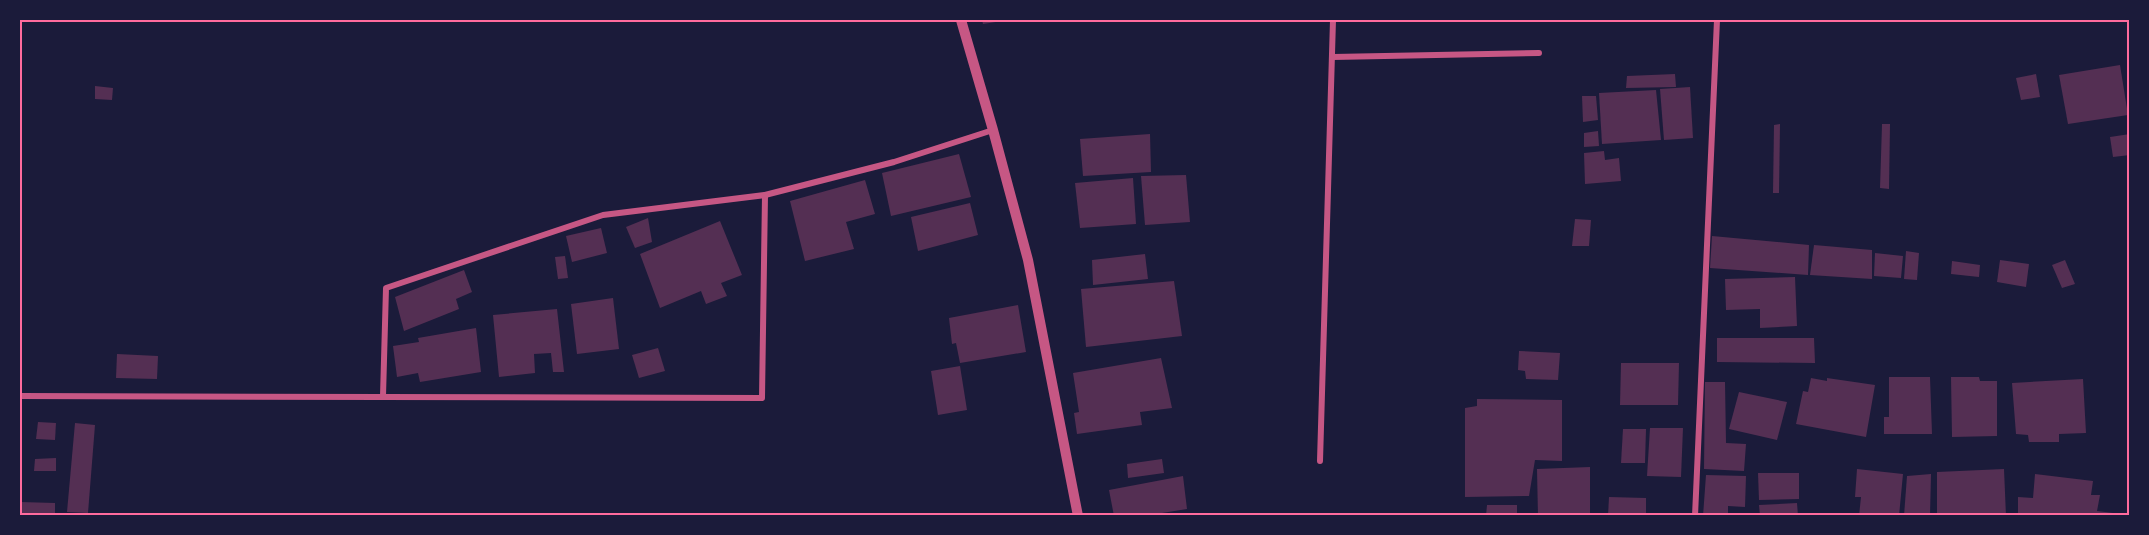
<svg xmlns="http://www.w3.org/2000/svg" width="2149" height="535" viewBox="0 0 2149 535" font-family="Jost,sans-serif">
<rect width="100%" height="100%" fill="#1b1b3a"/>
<g fill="#542f53">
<polygon points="982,20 1002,20 1002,21 983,24"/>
<polygon points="2120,65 2128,115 2068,124 2059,75"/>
<polygon points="1675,74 1676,87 1626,88 1627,76"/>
<polygon points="2036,74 2040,97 2021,100 2016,78"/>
<polygon points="95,86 113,88 112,100 95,99"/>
<polygon points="1690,87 1693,138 1664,140 1660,89"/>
<polygon points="1656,90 1661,140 1602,144 1599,93"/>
<polygon points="1582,96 1596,96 1598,120 1583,122"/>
<polygon points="1780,124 1779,193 1773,193 1774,125"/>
<polygon points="1882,124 1890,124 1889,189 1880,188"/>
<polygon points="1598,131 1599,146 1584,147 1584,133"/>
<polygon points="1150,134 1151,172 1083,176 1080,139"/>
<polygon points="2130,134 2130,155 2113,157 2110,137"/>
<polygon points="1604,151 1605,160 1619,158 1621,181 1585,184 1584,153"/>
<polygon points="959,154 971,197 891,216 882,173"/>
<polygon points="1186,175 1190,222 1145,225 1141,176"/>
<polygon points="1133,178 1136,224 1080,228 1075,183"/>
<polygon points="865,180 875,214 846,222 854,249 805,261 790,201"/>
<polygon points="970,203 978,235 918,251 911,217"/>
<polygon points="648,218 652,242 635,248 626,227"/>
<polygon points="1575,219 1591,220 1589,246 1572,246"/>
<polygon points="720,221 742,275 721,283 727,296 706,304 701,291 660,308 640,254"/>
<polygon points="601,228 607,253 572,262 566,236"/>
<polygon points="1712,236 1809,245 1808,275 1710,268"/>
<polygon points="1814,245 1872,250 1872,279 1810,275"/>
<polygon points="1906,251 1919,253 1917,280 1904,279"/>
<polygon points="1875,253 1903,256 1901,278 1874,276"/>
<polygon points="1145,254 1148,279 1093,285 1092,260"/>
<polygon points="565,256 568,278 558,279 555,257"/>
<polygon points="2000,260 2029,264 2026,287 1997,282"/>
<polygon points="2065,260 2075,284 2062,288 2052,265"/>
<polygon points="1952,261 1980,265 1979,277 1951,274"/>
<polygon points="464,270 472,292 456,299 459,309 404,331 395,297"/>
<polygon points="1795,277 1797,326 1760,328 1760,309 1726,310 1725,279"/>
<polygon points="1174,281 1182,336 1086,347 1081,289"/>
<polygon points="613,298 619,349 577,354 571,304"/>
<polygon points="1018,305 1026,352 960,363 956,343 952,344 949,318"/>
<polygon points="557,309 564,372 553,372 551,353 534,354 535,373 499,377 493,315"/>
<polygon points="476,328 481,372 420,382 418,373 397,377 393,346 419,342 418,338"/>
<polygon points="1717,338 1814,338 1815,363 1717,362"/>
<polygon points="658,348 665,371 639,378 632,355"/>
<polygon points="1519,351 1560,353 1558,380 1526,379 1525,371 1518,370"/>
<polygon points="117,354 158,356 157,379 116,378"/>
<polygon points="1161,358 1172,408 1140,412 1142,425 1077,434 1074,413 1079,412 1073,373"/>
<polygon points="1621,363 1679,363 1678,405 1620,405"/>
<polygon points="960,366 967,410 938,415 931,371"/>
<polygon points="1889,377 1930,377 1932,434 1884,434 1884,417 1889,417"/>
<polygon points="1951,377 1979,377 1980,381 1997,381 1997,436 1952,437"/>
<polygon points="1811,378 1827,381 1827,378 1875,385 1866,437 1796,424 1803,391 1808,392"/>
<polygon points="2083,379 2086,433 2059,434 2059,442 2029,442 2028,435 2016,434 2012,383"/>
<polygon points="1705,382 1725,382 1726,443 1746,444 1744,471 1704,469"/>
<polygon points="1739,392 1787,402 1777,440 1729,429"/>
<polygon points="1477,399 1562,400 1562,461 1535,460 1529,496 1465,497 1465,408 1477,406"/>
<polygon points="38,422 56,423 55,440 36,439"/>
<polygon points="75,423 95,425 88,513 67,512"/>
<polygon points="1650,428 1683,428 1681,477 1647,476"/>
<polygon points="1623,429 1646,429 1645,463 1621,463"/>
<polygon points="56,458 56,471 34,471 35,459"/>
<polygon points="1162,459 1164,473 1128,478 1127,464"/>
<polygon points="1590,467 1590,516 1538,516 1537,469"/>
<polygon points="1857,469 1903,474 1899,516 1859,516 1861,497 1855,497"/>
<polygon points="2004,469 2006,516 1937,516 1937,472"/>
<polygon points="1758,473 1799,473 1799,499 1759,500"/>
<polygon points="1931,474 1930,516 1904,516 1907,476"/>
<polygon points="2035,474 2093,481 2091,495 2100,495 2097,511 2113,513 2113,516 2018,516 2018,497 2033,498"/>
<polygon points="1706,475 1746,476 1745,507 1728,506 1728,516 1703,516"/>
<polygon points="1183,476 1187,509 1162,513 1162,516 1114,516 1109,490"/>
<polygon points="1609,497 1646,498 1646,516 1608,516"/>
<polygon points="20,502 55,503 55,516 20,516"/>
<polygon points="1797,503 1798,516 1760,516 1759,505"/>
<polygon points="1487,505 1517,505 1517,516 1486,516"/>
</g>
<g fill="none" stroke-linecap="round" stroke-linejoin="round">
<g stroke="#c65784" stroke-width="6">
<polyline points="1333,57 1539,53"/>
<polyline points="20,396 762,398 765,195 894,162 993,130"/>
<polyline points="383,396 386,288 603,215 765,195"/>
<polyline points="1320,461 1333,20"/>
<polyline points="1695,516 1717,20"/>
</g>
<polyline stroke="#c65784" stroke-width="10" points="961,20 993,130 1028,260 1078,516"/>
</g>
<rect width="2149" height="535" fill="none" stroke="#1b1b3a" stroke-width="42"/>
<rect x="21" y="21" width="2107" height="493" fill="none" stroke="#ff6b9d" stroke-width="2"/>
</svg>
